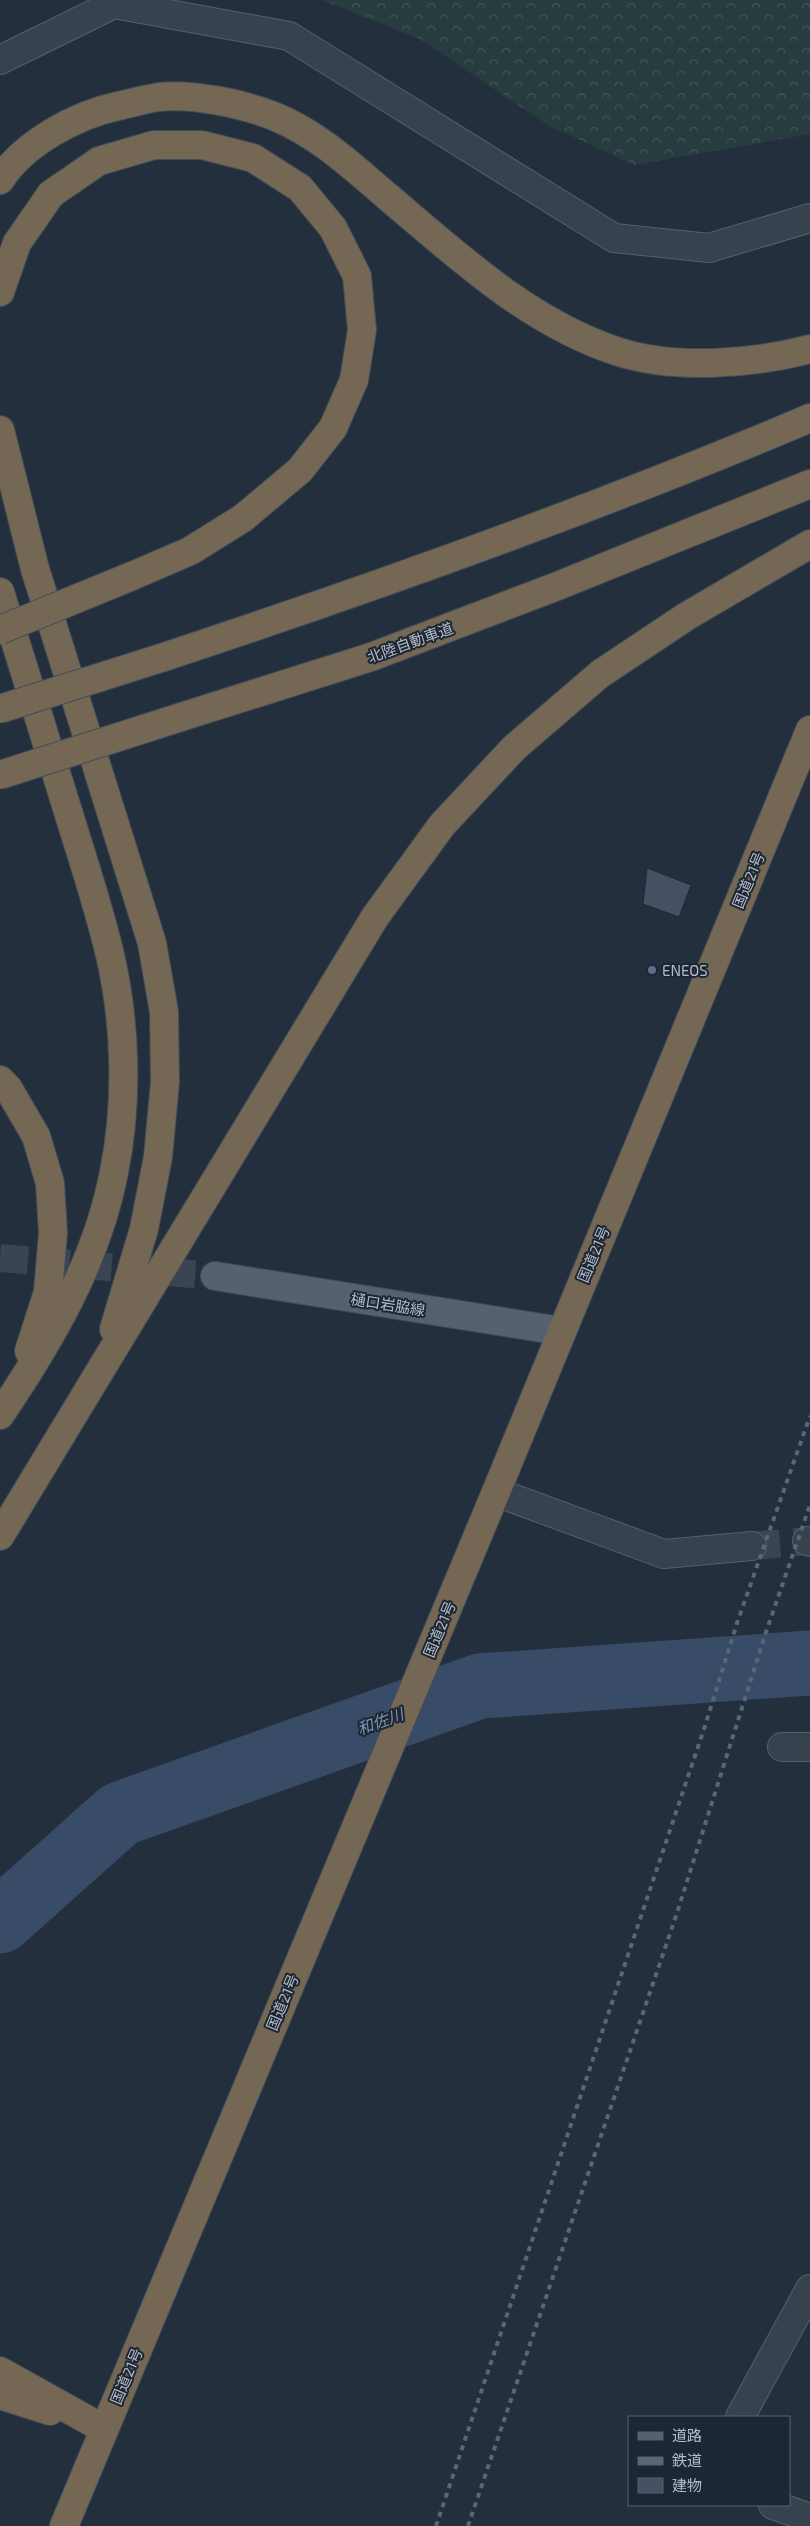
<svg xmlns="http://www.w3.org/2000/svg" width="810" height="2526" viewBox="0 0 810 2526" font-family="'Exo 2','Noto Sans JP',sans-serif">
<defs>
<pattern id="forest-crowns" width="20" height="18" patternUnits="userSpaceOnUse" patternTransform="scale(1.25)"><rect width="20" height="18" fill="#263c3f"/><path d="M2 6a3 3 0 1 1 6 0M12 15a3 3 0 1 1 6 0" fill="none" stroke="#435659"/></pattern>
</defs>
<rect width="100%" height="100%" fill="#242f3e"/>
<polygon fill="url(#forest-crowns)" points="322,0 810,0 810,134 635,165 549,126 420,39"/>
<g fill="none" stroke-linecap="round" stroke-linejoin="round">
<polyline stroke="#394c67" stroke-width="65" points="0,1921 120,1814 480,1686 810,1663"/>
</g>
<polygon fill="#455162" stroke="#1f2835" points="647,868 691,885 679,917 643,904"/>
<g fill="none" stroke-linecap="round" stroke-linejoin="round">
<polyline stroke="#3a4453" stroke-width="28" stroke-dasharray="28 14" stroke-linecap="butt" points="752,1546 807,1541"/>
<polyline stroke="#3a4453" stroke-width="28" stroke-dasharray="28 14" stroke-linecap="butt" points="0,1258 215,1276"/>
<defs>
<g id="minor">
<polyline points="0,60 114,4 289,36 614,238 709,248 810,218"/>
<polyline points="496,1492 664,1554 752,1546"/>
<polyline points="807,1541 810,1542"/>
<polyline points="782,1747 810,1747"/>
<polyline points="740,2417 810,2289"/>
<polyline points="773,2505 810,2518"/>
</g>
<polyline id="major" points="215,1276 561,1331"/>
<g id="highway">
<path d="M0 180C24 143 76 115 118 106 132 103 145 99 159 97 193 93 244 104 276 117 319 135 353 167 388 197 458 256 529 323 619 352 676 370 753 364 810 349"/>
<polyline points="0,292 17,243 51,194 99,161 154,145 202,145 253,158 300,188 333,228 357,276 362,330 354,380 333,428 300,470 243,518 190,551 132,576"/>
<polyline points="0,430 35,569 152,943 164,1012 165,1082 158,1157 144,1229 114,1329"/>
<path d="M0 592C22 663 44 734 66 805 81 854 98 904 110 955 126 1024 128 1103 114 1172 97 1262 50 1341 0 1415"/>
<path d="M164 657C382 585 598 508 810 418"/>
<polyline points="181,717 371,657 555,587 810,484"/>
<polyline points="0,1080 8,1088 36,1136 50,1183 53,1233 48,1292 29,1351"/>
<polyline points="0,1536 375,917 442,825 514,748 600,674 687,616 810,544"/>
<polyline points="0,2371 104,2429"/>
<polyline points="0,2395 50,2411"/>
<polyline points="64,2526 496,1492 810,730"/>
</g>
</defs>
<use href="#minor" stroke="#565f6c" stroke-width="30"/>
<use href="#major" stroke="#414a57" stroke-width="30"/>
<use href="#highway" stroke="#434c59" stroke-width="30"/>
<use href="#minor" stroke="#38414e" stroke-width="28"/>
<use href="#major" stroke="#56606e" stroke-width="28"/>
<use href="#highway" stroke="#746855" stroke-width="28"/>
<g stroke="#5a6575" stroke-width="4" stroke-dasharray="5 5" stroke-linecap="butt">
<polyline points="436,2526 705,1726 737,1623 810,1416"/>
<polyline points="468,2526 676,1916 766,1632 810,1505"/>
</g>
<defs>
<g id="highway-bridge">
<polyline points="0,630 132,576"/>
<polyline points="0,709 164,657"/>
<polyline points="0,775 181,717"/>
</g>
</defs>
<use href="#highway-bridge" stroke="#434c59" stroke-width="30" stroke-linecap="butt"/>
<use href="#highway-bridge" stroke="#746855" stroke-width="28"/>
</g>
<circle fill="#5c6f8a" stroke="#1d2633" stroke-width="2" cx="652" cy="970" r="5"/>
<g text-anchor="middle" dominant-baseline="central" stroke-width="4" stroke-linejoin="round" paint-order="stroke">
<g font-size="15" fill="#b4bcc9" stroke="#1d2633">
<text transform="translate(410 642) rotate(-20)">北陸自動車道</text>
<text transform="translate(748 880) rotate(-67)">国道21号</text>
<text transform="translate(593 1254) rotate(-67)">国道21号</text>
<text transform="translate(388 1304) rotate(9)">樋口岩脇線</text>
<text transform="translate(439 1629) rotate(-67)">国道21号</text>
<text transform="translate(282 2002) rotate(-67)">国道21号</text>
<text transform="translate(126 2376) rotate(-67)">国道21号</text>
</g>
<g font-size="15" fill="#b4bcc9" stroke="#1d2633" text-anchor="start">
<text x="662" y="970">ENEOS</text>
</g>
<g font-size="16" font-style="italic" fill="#7c92b1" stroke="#1d2633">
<text transform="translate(380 1721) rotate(-20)">和佐川</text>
</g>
</g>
<rect x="628" y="2416" width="162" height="90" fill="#1d2633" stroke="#59626f"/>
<rect x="638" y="2432" width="25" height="8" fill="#56606e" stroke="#59626f"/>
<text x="672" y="2441" font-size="15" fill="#b4bcc9">道路</text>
<rect x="638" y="2457" width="25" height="8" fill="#5a6575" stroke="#59626f"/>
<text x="672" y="2466" font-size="15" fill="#b4bcc9">鉄道</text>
<rect x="638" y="2478" width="25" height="15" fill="#455162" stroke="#59626f"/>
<text x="672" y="2491" font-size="15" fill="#b4bcc9">建物</text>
</svg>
